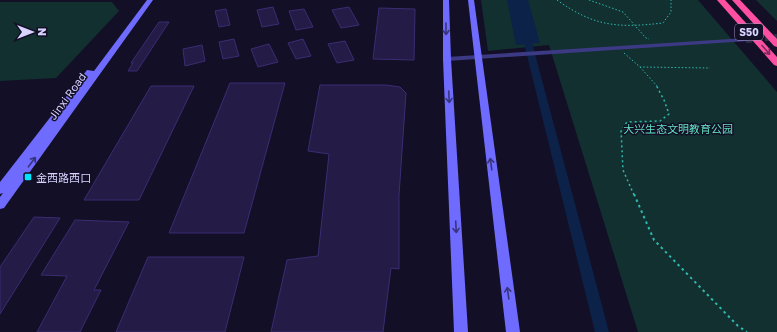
<svg xmlns="http://www.w3.org/2000/svg" width="777" height="332" viewBox="0 0 777 332" font-family="'Golos Text','Noto Sans SC',sans-serif">
<rect width="100%" height="100%" fill="#130f26"/>
<g fill="#12302f">
<polygon points="481,0 698,0 777,92 777,332 638,332 549,45 488,51"/>
<polygon points="756,0 777,0 777,21"/>
<polygon points="0,2 112,2 119,11 56,78 0,81"/>
</g>
<polygon fill="#0c2248" points="507,0 528,0 540,43 516,45"/>
<g fill="none" stroke-linecap="round" stroke-linejoin="round">
<polygon fill="#0c2248" fill-rule="evenodd" points="522,29 525,29 529,31 609,332 595,332 521,31"/>
</g>
<g fill="#241b47" stroke="#3b2d73">
<polygon points="273,7 279,24 262,27 257,10"/>
<polygon points="349,7 359,25 341,28 332,10"/>
<polygon points="379,8 415,9 414,60 373,59"/>
<polygon points="226,9 230,25 219,27 215,11"/>
<polygon points="304,9 313,27 296,30 289,11"/>
<polygon points="159,22 169,22 137,71 128,71 133,63 131,63"/>
<polygon points="234,39 239,56 223,59 219,42"/>
<polygon points="303,39 311,56 296,59 288,43"/>
<polygon points="345,41 354,60 337,63 328,44"/>
<polygon points="269,44 278,62 258,67 251,49"/>
<polygon points="202,45 205,61 185,66 183,49"/>
<polygon points="230,83 285,83 244,233 169,233"/>
<polygon points="320,85 386,85 400,87 406,93 399,195 399,269 391,268 383,332 271,332 287,260 318,256 329,154 308,151"/>
<polygon points="151,86 194,86 139,200 84,200"/>
<polygon points="34,217 60,218 0,314 0,267"/>
<polygon points="75,220 129,222 94,290 101,290 80,332 37,332 67,276 41,275"/>
<polygon points="148,257 244,257 225,332 116,332"/>
</g>
<g fill="none" stroke-linecap="round" stroke-linejoin="round">
<polyline stroke="#312d47" stroke-width="6" stroke-dasharray="6 3.5" stroke-linecap="butt" points="746,40 777,37"/>
<g stroke="#2fb8b0" stroke-width="1" stroke-dasharray="1.5 2" stroke-linecap="butt">
<path d="M557 0C595 27 618 28 663 23L671 12V0"/>
<polyline points="589,0 623,12 646,38 649,39"/>
<polyline points="624,53 640,67 710,68"/>
<polyline points="640,67 657,86"/>
</g>
<polyline stroke="#2fb8b0" stroke-width="1.5" stroke-dasharray="2 3" stroke-linecap="butt" points="634,195 623,170 621,130 627,122 660,121 669,114 664,100 656,85"/>
<polyline stroke="#2fb8b0" stroke-width="2" stroke-dasharray="2.5 3.5" stroke-linecap="butt" points="634,194 654,240 738,326 747,332"/>
<polygon fill="#3d3a85" fill-rule="evenodd" points="746,38 748,39 748,41 447,61 443,59 447,57"/>
<g fill="#6f6bff" fill-rule="evenodd">
<polygon points="147,0 153,0 4,208 0,209 0,197 3,193 0,194 0,182 87,70 94,71"/>
<polygon points="443,0 449,0 451,59 468,332 454,332 443,59"/>
<polygon points="468,0 474,0 520,332 506,332"/>
</g>
<g fill="#ff4fa3" fill-rule="evenodd">
<polygon points="717,0 725,0 777,57 777,66 774,65"/>
<polygon points="732,0 740,0 777,39 777,47 774,46"/>
</g>
</g>
<defs><path id="oneway-shaft" d="M-6 0H5M1.5-3L5.5 0L1.5 3" fill="none" stroke-width="1.6" stroke-linecap="round" stroke-linejoin="round"/></defs>
<g stroke="#38347d">
<use href="#oneway-shaft" transform="translate(446 29) rotate(89)"/>
<use href="#oneway-shaft" transform="translate(449 97) rotate(87)"/>
<use href="#oneway-shaft" transform="translate(32 162) rotate(-53)"/>
<use href="#oneway-shaft" transform="translate(491 164) rotate(-98)"/>
<use href="#oneway-shaft" transform="translate(456 227) rotate(87)"/>
<use href="#oneway-shaft" transform="translate(508 293) rotate(-98)"/>
</g>
<use stroke="#7d2c5e" href="#oneway-shaft" transform="translate(766 50) rotate(49)"/>
<rect fill="#00e5ff" stroke="#130f26" stroke-width="1.5" x="24" y="173" width="8" height="8" rx="2"/>
<g text-anchor="middle" dominant-baseline="central" stroke-width="3" stroke-linejoin="round" paint-order="stroke">
<rect fill="#130f26" stroke="#9e99be" stroke-width="1" x="735" y="24" width="28" height="16" rx="3"/>
<g font-size="10" font-weight="bold" fill="#d9d4ff">
<text x="749" y="32">S50</text>
</g>
<g font-size="11" fill="#d9d4ff" stroke="#130f26">
<text transform="translate(67 96) rotate(-54)">Jinxi Road</text>
</g>
<g font-size="11" fill="#5fe0c0" stroke="#130f26">
<text x="678" y="128">大兴生态文明教育公园</text>
</g>
<g font-size="11" fill="#d9d4ff" stroke="#130f26" text-anchor="start">
<text x="36" y="177">金西路西口</text>
</g>
</g>
<g transform="translate(32 32) rotate(90)" stroke="#130f26" stroke-width="3" paint-order="stroke">
<path d="M0-3L7 15L0 10L-7 15Z" fill="#d9d4ff"/>
<text y="-6" font-size="11" font-weight="bold" text-anchor="middle" fill="#d9d4ff">N</text>
</g>
</svg>
